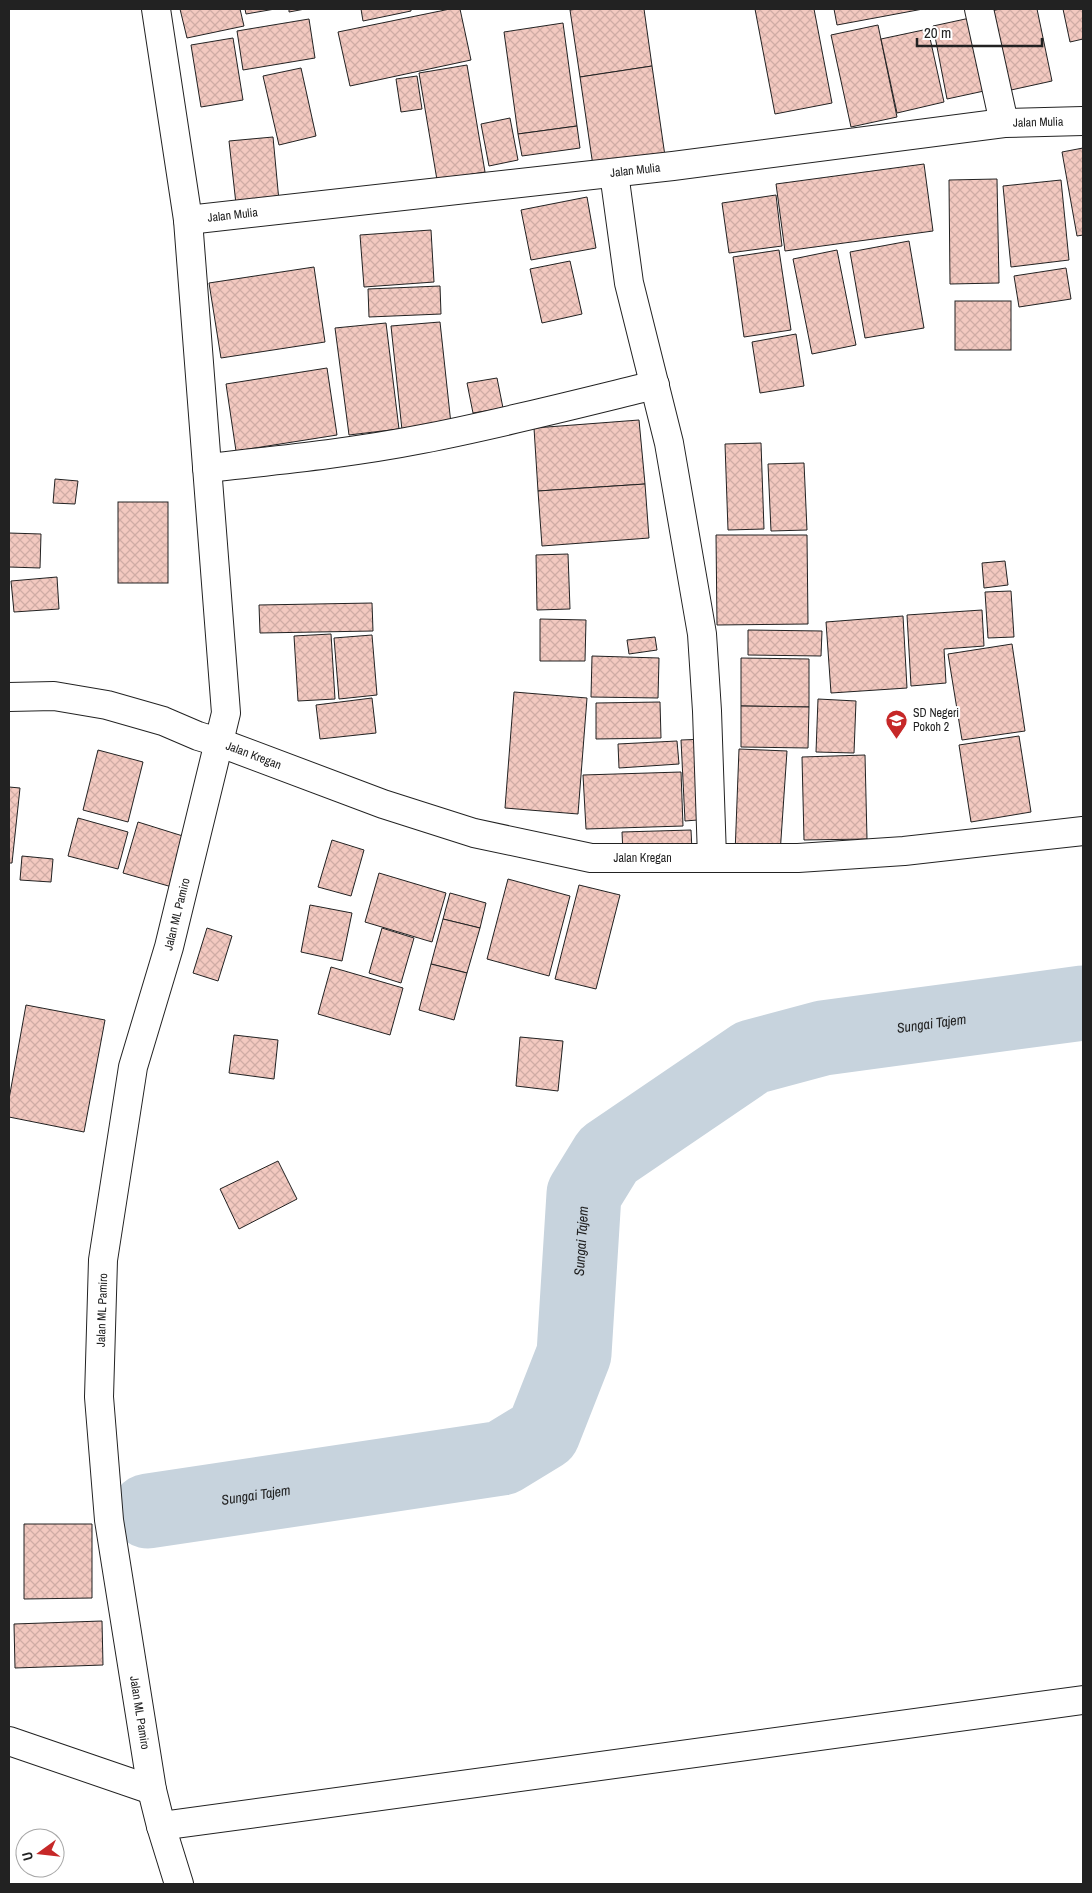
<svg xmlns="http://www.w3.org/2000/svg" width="1092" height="1893" viewBox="0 0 1092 1893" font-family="'Archivo Narrow',sans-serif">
<defs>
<pattern id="building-cross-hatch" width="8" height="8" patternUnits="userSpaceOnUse" patternTransform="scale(1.25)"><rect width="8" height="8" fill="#f3c9c0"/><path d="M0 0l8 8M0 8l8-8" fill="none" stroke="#d0aca5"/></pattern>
</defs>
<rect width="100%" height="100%" fill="#fff"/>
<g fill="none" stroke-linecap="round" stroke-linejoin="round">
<path stroke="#c7d3dd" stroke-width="75" id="s1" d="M148 1511 502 1458 543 1433 574 1354 584 1194 608 1155 752 1057 823 1038 1083 1003"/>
</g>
<g fill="url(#building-cross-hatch)" stroke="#222">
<polygon points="180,9 240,9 244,26 187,38"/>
<polygon points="245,9 275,9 246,14"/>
<polygon points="289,9 305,9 289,12"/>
<polygon points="361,9 411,9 411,11 363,21"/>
<polygon points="450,9 460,9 471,60 350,86 338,32"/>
<polygon points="578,9 644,9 652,66 580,77 570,10"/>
<polygon points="755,9 814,9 832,103 775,114"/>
<polygon points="834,9 923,9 837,25"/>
<polygon points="1001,9 1037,9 1052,81 1002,92 985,12"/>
<polygon points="1063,9 1083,9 1083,39 1070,42"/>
<polygon points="970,18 984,91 947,99 933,26"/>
<polygon points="309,19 315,58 243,70 237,31"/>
<polygon points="563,23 577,126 518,134 504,32"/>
<polygon points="878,25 897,117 851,127 831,35"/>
<polygon points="928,29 944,102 897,113 881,39"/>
<polygon points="233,38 243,100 201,107 191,45"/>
<polygon points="467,65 485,172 437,180 419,73"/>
<polygon points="652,66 665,156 593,166 580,77"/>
<polygon points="301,68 316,136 279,145 263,76"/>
<polygon points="417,76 422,109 401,112 396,79"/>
<polygon points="510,118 518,160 489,166 481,124"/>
<polygon points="577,126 580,148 522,156 518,134"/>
<polygon points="273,137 279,201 236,204 229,141"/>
<polygon points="1083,148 1083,235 1077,236 1062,152"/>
<polygon points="924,164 933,231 785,251 776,184"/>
<polygon points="997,179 999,283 950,284 949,180"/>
<polygon points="1061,180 1069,260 1011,267 1003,186"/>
<polygon points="776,195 782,246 729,253 722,203"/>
<polygon points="587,197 596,248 531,260 521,210"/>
<polygon points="431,230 434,282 364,287 360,235"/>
<polygon points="909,241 924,328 865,338 850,252"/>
<polygon points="779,250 791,330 744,337 733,257"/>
<polygon points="837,250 856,345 812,354 793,259"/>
<polygon points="570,261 582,314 542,323 530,269"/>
<polygon points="314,267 325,342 221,358 209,283"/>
<polygon points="1066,268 1071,299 1019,307 1014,276"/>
<polygon points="440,286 441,314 369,317 368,289"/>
<rect x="955" y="301" width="56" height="49"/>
<polygon points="440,322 451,424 402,430 391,326"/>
<polygon points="386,323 399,429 349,435 335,328"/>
<polygon points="796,334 804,386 760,393 752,342"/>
<polygon points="327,368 337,435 236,451 226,384"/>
<polygon points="497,378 503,408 473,413 467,383"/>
<polygon points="639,420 645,484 538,491 534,428"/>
<polygon points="761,443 764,529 728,530 725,444"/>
<polygon points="804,463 807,530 771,531 768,464"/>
<polygon points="55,479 78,481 75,504 53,503"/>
<polygon points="645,484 649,538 542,546 538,491"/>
<rect x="118" y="502" width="50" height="81"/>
<polygon points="9,533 41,534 40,568 9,567"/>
<polygon points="716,535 807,535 808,624 717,625"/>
<polygon points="568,554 570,609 537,610 536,555"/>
<polygon points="1005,561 1008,585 984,588 982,563"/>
<polygon points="57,577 59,609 14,612 11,581"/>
<polygon points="1011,591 1014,637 988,638 985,592"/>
<polygon points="372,603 373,631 260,633 259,605"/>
<polygon points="982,610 984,646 944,649 946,683 911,686 907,615"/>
<polygon points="903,616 907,688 831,693 826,622"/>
<polygon points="540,619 586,620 585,661 540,661"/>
<polygon points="748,630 822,631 821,656 748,655"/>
<polygon points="331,634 335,699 298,701 294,636"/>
<polygon points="372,635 377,695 339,699 334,638"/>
<polygon points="655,637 657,650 629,654 627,640"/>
<polygon points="1012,644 1025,731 962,740 948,654"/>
<polygon points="592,656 659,658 658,698 591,697"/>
<polygon points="741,658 809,659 809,707 741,706"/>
<polygon points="514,692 587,698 578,814 505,808"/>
<polygon points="372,698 376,733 320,739 316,705"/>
<polygon points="818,699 856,701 854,753 816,752"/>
<polygon points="660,702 661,738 596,739 596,703"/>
<polygon points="741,706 809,707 808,748 741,747"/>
<polygon points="1019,736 1031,812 971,822 959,745"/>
<polygon points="707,739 710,819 685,821 681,740"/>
<polygon points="677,741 679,764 619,768 618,744"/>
<polygon points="739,749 787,751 780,854 735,854"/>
<polygon points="98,750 143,762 128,822 83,810"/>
<polygon points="865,755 867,839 804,840 802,757"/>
<polygon points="681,772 683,826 586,829 583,775"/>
<polygon points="9,787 20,788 12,863 9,863"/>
<polygon points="78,818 128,832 118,869 68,856"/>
<polygon points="138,822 186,837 172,887 123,873"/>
<polygon points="691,830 692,851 623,854 622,832"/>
<polygon points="332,840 364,850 351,896 318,887"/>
<polygon points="22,856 53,859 51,882 20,880"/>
<polygon points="379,873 446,893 432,942 365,922"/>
<polygon points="508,879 570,896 549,976 487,959"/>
<polygon points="579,885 620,895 596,989 555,979"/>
<polygon points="450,893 486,903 480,928 443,919"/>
<polygon points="310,905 352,913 342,961 301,952"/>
<polygon points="443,919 480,928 467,973 431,964"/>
<polygon points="207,928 232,936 218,981 193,973"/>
<polygon points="382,928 414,938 401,983 369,973"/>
<polygon points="431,964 467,973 454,1020 419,1010"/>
<polygon points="331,967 403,988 390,1035 318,1014"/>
<polygon points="26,1005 105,1020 84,1132 9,1117 9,1099"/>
<polygon points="234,1035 278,1040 274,1079 229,1073"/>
<polygon points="520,1037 563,1041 558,1091 516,1086"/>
<polygon points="278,1161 297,1199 239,1229 220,1189"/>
<polygon points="24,1524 92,1524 92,1598 24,1599"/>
<polygon points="102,1621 103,1665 15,1668 14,1624"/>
</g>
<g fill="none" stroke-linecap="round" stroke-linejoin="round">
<defs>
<g id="minor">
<path id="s2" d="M156 9 188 220 226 713 169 947 133 1067 103 1260 99 1397 109 1520 152 1790 161 1826 179 1884"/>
<polyline points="979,9 1004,123"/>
<polyline points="614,173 629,283 669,443 702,634 707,711 712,857"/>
<path id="s3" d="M188 220 673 166 1004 123 1083 121"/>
<path d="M207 468C279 460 351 453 422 439 500 424 577 404 655 385"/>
<path id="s4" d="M9 697 54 696 107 705 163 721 198 736 218 742 383 804 474 833 591 858H798L904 851 1083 831"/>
<polyline points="9,1741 152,1790"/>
<polyline points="161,1826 1083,1700"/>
</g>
</defs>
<use href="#minor" stroke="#222" stroke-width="30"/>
<use href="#minor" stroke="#fff" stroke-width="28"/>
</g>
<defs>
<symbol id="school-pin" viewBox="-11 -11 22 30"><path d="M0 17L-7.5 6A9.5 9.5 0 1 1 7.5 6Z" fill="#c62828" stroke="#fff"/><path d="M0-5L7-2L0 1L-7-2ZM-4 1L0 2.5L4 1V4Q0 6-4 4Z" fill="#fff"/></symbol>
</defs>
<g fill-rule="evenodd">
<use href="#school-pin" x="884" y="708" width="25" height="34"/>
</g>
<g text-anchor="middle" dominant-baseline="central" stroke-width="4" stroke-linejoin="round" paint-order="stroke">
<g font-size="12" fill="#222" stroke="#fff">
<text stroke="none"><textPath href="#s3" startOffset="856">Jalan Mulia</textPath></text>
<text stroke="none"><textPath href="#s3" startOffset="450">Jalan Mulia</textPath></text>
<text stroke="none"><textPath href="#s3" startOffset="45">Jalan Mulia</textPath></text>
<text stroke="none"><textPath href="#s4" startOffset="254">Jalan Kregan</textPath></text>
<text stroke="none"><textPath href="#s4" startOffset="659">Jalan Kregan</textPath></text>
<text transform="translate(177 914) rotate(-76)">Jalan ML Pamiro</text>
<text transform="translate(102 1310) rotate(-88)">Jalan ML Pamiro</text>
<text stroke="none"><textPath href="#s2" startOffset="1725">Jalan ML Pamiro</textPath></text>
</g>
<g font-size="12" fill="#222" stroke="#fff" text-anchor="start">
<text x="913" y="713">SD Negeri<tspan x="913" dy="14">Pokoh 2</tspan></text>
</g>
<g font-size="14" font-style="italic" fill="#222" stroke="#fff">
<text stroke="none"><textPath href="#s1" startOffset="1054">Sungai Tajem</textPath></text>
<text stroke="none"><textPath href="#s1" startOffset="604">Sungai Tajem</textPath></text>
<text stroke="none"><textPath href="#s1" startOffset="109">Sungai Tajem</textPath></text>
</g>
</g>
<rect width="1092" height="1893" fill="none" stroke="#222222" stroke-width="20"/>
<g transform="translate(40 1853) rotate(255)"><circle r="24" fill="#ffffff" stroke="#a7a7a7"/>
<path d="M0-4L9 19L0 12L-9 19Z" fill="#c62828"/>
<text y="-8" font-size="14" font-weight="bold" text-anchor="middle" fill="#222222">U</text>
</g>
<path d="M917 38v8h125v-8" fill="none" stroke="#222222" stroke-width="2.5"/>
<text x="924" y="38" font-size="15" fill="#222222" stroke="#ffffff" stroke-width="4" paint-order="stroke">20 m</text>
</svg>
